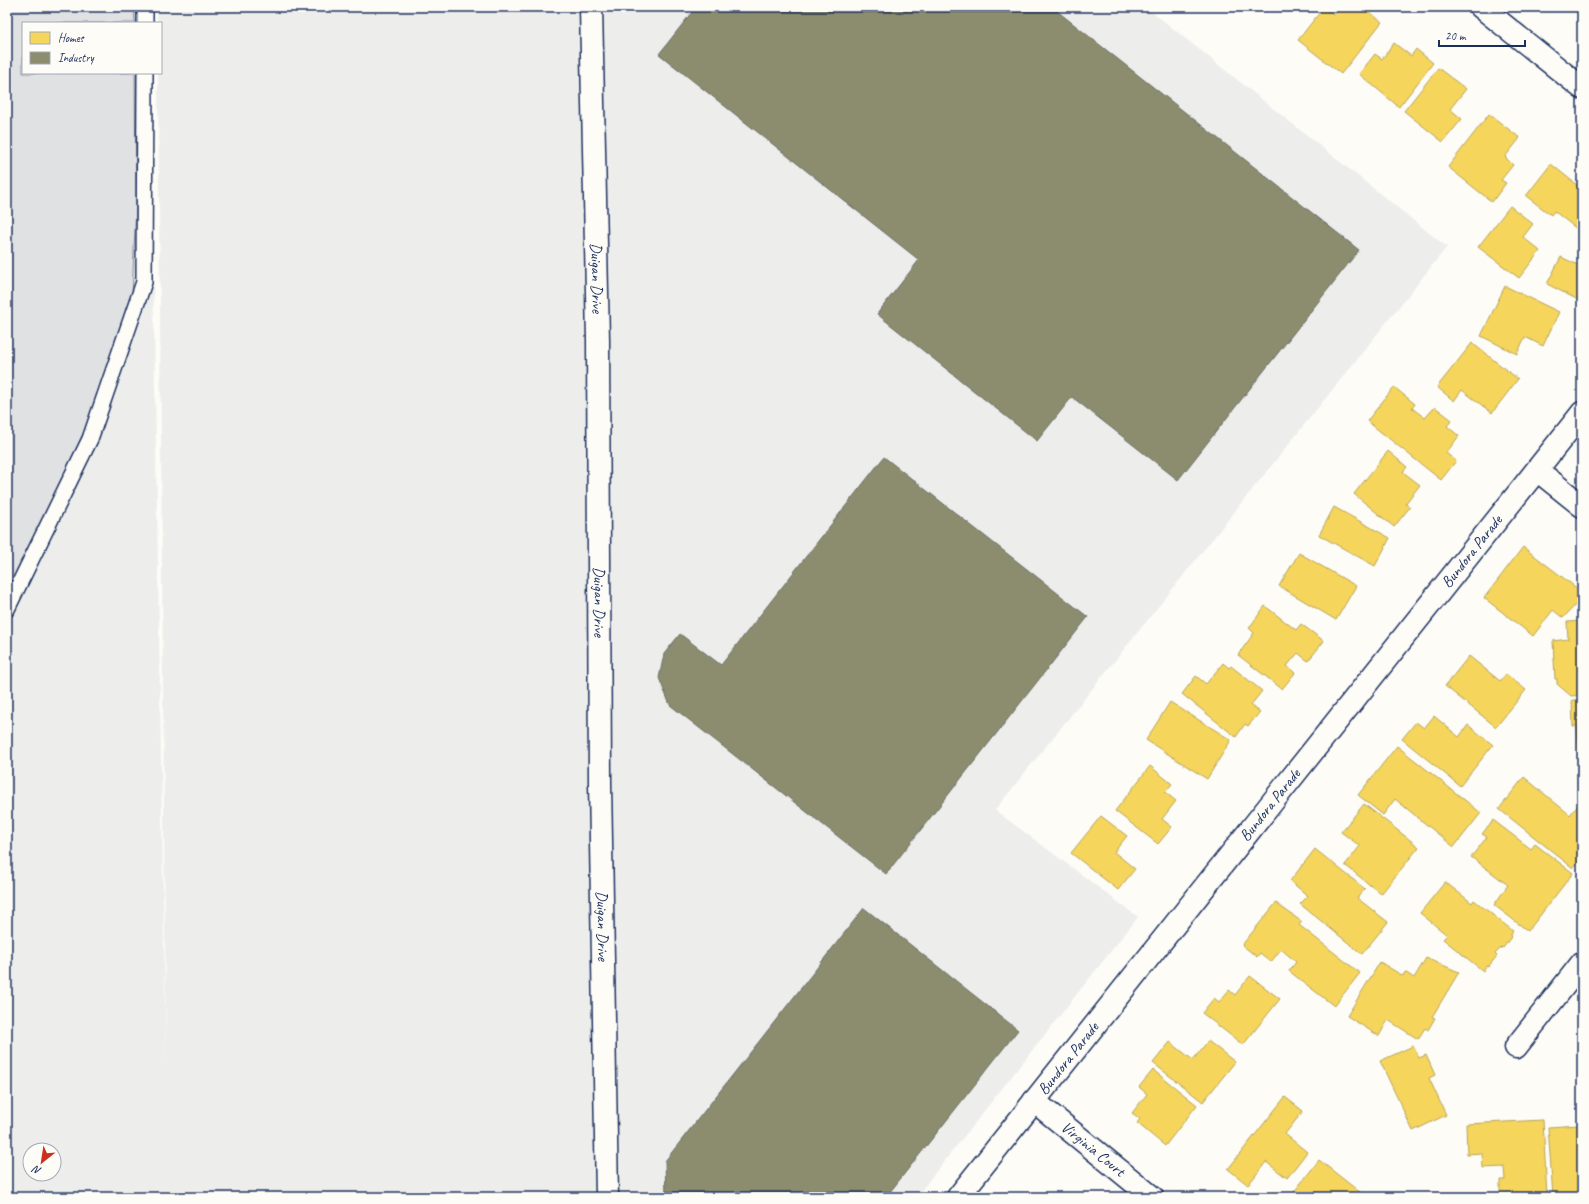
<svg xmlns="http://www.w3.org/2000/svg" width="1589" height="1204" viewBox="0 0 1589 1204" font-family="Caveat,sans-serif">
<rect width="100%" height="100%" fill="#fdfcf7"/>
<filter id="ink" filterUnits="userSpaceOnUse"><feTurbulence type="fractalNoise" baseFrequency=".025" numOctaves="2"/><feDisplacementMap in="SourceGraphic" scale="8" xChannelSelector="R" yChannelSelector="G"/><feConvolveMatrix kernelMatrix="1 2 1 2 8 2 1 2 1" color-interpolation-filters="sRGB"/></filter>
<g filter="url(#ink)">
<path fill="#edeeec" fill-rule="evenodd" d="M7 7H149V23H23V73H150L166 1065 158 73H161V23H157V7H1146L1447 247 995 810 1138 917 916 1197H7ZM30 1150H54V1174H30Z"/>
<polygon fill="#e0e1e3" stroke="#7e88a0" points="7,7 134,7 135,23 23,23 23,73 135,73 136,205 132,296 92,414 40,529 7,595"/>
<g fill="#f6d55c" stroke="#b4a35d">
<polygon points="1324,7 1334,15 1340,7 1363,7 1382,22 1341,74 1298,40"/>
<polygon points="1394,43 1411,56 1416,49 1433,63 1399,107 1359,74 1375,54 1382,59"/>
<polygon points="1438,68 1466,89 1450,109 1462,119 1443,142 1404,111"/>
<polygon points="1489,114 1520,138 1505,157 1513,165 1501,180 1506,183 1492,202 1448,167"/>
<polygon points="1551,164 1577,185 1580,181 1582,183 1582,233 1554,211 1551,215 1526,196"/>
<polygon points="1510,206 1533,224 1523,237 1540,251 1519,278 1478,247"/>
<polygon points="1561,257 1582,267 1582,302 1547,284"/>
<polygon points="1505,286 1559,312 1543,346 1525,337 1517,354 1481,336"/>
<polygon points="1472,343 1518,379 1492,413 1462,390 1454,401 1437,387"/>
<polygon points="1394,387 1415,404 1412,408 1425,418 1435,407 1452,420 1447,426 1459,436 1446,453 1456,461 1441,480 1367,421"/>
<polygon points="1388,451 1407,467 1403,472 1420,485 1405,504 1410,507 1394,527 1354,494"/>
<polygon points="1334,507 1390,538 1375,566 1319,535"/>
<polygon points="1523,547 1582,592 1582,598 1563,618 1553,610 1533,636 1484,598"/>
<polygon points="1299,553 1356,586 1336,620 1279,586"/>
<polygon points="1265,606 1296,630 1301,624 1324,641 1308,661 1298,653 1287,666 1295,673 1282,689 1238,655 1254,633 1249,628"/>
<polygon points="1582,621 1582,695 1571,696 1557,684 1557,679 1555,679 1553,641 1568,639 1567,622"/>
<polygon points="1469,656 1500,681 1506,674 1526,690 1496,727 1445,686"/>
<polygon points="1223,663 1229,668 1231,666 1262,691 1251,705 1260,712 1248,726 1245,724 1236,737 1182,694 1196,676 1206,684"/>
<polygon points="1572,700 1582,700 1582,779 1580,779 1577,726 1573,726"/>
<polygon points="1170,702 1231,740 1207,779 1146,740"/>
<polygon points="1434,716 1459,737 1468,725 1493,745 1460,786 1402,739 1416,722 1424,728"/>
<polygon points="1397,746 1481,813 1454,847 1395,799 1383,815 1358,795"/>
<polygon points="1150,766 1172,784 1165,792 1176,801 1162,819 1172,827 1158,844 1115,811"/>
<polygon points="1524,777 1570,815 1582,799 1582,857 1573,868 1499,809"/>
<polygon points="1364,804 1419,847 1381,894 1345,865 1360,846 1341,832"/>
<polygon points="1101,816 1127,836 1114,852 1135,869 1118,890 1071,853"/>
<polygon points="1493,820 1531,849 1535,844 1573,873 1528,931 1494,905 1508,885 1471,857 1487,837 1482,834"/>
<polygon points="1315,849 1365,889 1357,898 1388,922 1362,954 1300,904 1308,896 1290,881"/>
<polygon points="1445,882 1472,903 1474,900 1513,931 1510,936 1511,937 1503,948 1502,947 1495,954 1497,956 1488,967 1486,966 1483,971 1443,939 1447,935 1420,913"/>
<polygon points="1276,903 1302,922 1299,925 1360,973 1334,1006 1289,971 1296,962 1281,949 1271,962 1260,953 1257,957 1242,945"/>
<polygon points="1426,958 1459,972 1432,1017 1435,1018 1428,1030 1425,1028 1418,1039 1388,1020 1379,1036 1347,1016 1380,962 1403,976 1405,972 1414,978"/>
<polygon points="1250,976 1280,999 1243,1045 1202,1013 1214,998 1219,1002 1229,990 1235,995"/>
<polygon points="1208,1041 1235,1062 1203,1102 1153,1063 1170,1042 1193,1060"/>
<polygon points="1413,1046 1419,1058 1426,1055 1435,1075 1429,1078 1446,1115 1413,1131 1380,1061"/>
<polygon points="1153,1070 1197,1105 1165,1146 1137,1123 1140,1119 1132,1113 1147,1094 1139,1087"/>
<polygon points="1285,1097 1303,1111 1285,1134 1307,1152 1287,1178 1266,1162 1248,1185 1228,1169"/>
<polygon points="1543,1120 1547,1197 1500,1197 1500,1180 1505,1180 1504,1167 1483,1168 1482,1153 1467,1154 1466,1124"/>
<polygon points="1579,1125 1579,1137 1582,1136 1582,1197 1553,1197 1548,1127"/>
<polygon points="1319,1160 1361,1193 1358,1197 1290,1197"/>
</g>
<g fill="#8c8c6e" stroke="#6a7069">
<polygon points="696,7 1052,7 1359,250 1178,480 1072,397 1037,441 877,314 919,260 659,54"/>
<polygon points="884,457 1088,617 886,874 670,705 659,678 664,654 680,634 721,665"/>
<polygon points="864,908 1018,1030 886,1197 666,1197 665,1161"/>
</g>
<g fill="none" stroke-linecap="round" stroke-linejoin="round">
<defs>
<g id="lane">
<polyline points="145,7 145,23"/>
<polyline points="7,609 90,439 144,282 145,73"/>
</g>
<g id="street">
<polyline points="1537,470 1582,506"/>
<polyline points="1516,1047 1582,963"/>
<path id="s1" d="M1034 1101 1152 1197"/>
<path id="s2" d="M958 1197 1582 413"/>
</g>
<g id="secondary">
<path id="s3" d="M591 7 598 340 600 782 607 1197"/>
</g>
<polyline id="highway" points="1481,7 1582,88"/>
</defs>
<use href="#lane" stroke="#1b2f5e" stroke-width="18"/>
<use href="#street" stroke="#1b2f5e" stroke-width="25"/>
<use href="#secondary" stroke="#1b2f5e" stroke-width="25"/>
<use href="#highway" stroke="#1b2f5e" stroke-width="25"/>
<use href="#lane" stroke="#fdfcf7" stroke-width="15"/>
<use href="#street" stroke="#fdfcf7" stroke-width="22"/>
<use href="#secondary" stroke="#fdfcf7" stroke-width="22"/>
<use href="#highway" stroke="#fdfcf7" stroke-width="22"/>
</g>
</g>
<g text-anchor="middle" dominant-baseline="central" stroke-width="4" stroke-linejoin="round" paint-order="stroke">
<g font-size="16" fill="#1b2f5e" stroke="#fdfcf7">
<text stroke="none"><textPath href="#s3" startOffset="271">Duigan Drive</textPath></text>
<text stroke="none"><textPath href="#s2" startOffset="825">Bundora Parade</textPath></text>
<text stroke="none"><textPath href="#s3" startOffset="595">Duigan Drive</textPath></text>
<text stroke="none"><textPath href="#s2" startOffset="501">Bundora Parade</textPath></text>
<text stroke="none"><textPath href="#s3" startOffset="919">Duigan Drive</textPath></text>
<text stroke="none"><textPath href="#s2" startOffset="177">Bundora Parade</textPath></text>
<text stroke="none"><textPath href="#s1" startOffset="76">Virginia Court</textPath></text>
</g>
</g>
<rect width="1589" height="1204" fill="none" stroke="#fdfcf7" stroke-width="24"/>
<rect x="12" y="12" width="1565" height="1180" fill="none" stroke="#1b2f5e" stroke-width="1.5" filter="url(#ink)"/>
<rect x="22" y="22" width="140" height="52" fill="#fdfcf7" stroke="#a3aaba"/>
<rect x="30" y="32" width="20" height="12" fill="#f6d55c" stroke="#a3aaba"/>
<text x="58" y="42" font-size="12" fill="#1b2f5e">Homes</text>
<rect x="30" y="52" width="20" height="12" fill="#8c8c6e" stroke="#a3aaba"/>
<text x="58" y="62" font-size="12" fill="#1b2f5e">Industry</text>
<g transform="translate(42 1162) rotate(210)"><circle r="19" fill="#fdfcf7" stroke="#a3aaba"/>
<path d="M0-3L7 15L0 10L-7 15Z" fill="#c8321e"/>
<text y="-6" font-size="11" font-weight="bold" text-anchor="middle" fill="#1b2f5e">N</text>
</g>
<path d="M1439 40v6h86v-6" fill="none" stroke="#1b2f5e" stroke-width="2"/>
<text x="1445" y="40" font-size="12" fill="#1b2f5e" stroke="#fdfcf7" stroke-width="3" paint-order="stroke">20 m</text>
</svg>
